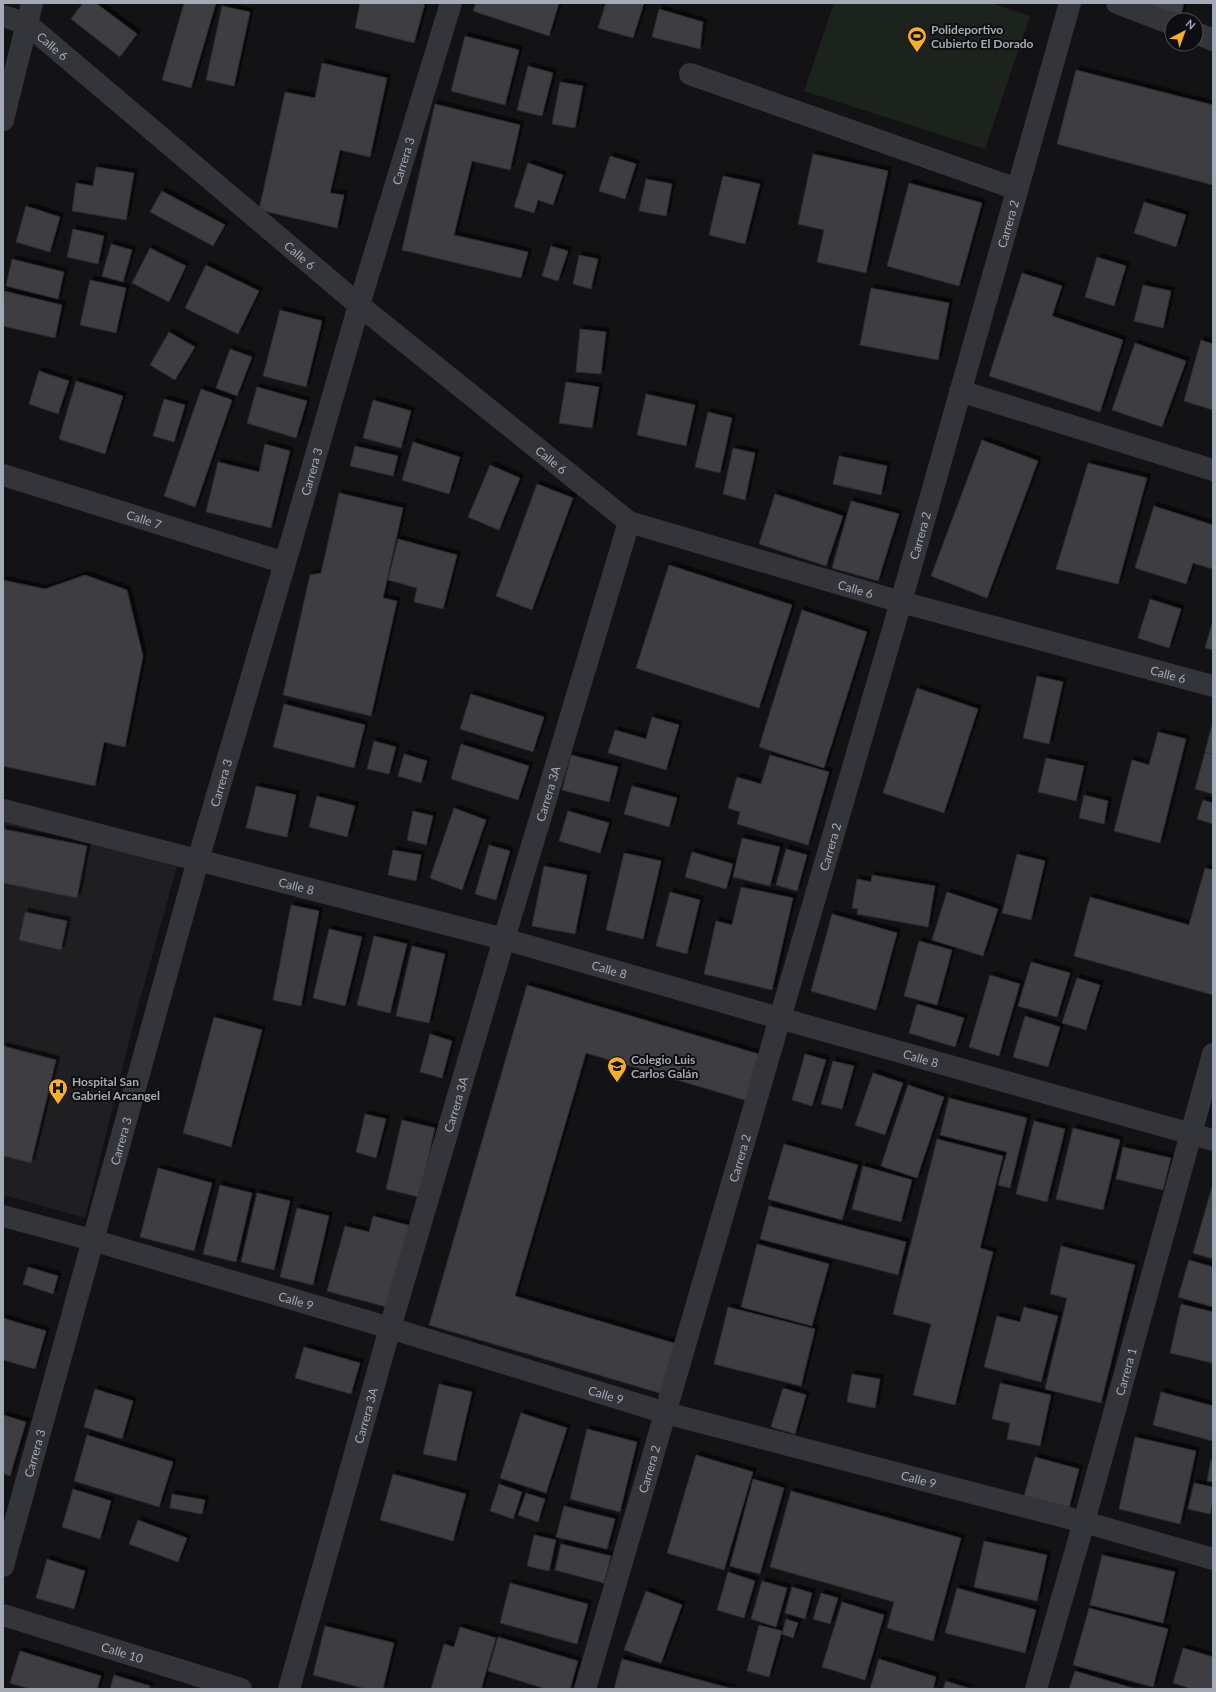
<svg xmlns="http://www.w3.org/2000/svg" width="1216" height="1692" viewBox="0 0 1216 1692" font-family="Lato,sans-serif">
<defs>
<filter id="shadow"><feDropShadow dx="3.5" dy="-3.5" stdDeviation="0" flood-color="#0009"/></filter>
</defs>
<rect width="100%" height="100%" fill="#131315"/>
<polygon fill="#1f1f22" points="3,820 177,866 136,1014 85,1218 3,1195"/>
<polygon fill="#1b231c" points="834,3 991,3 1030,16 985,149 804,91"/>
<g fill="#3d3e42" stroke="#2d2d31" filter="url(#shadow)">
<polygon points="83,3 96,3 137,34 120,57 71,19"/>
<polygon points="184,3 216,3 191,88 162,80"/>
<polygon points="360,3 425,3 414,43 355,28"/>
<polygon points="476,3 559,3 549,36 473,11"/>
<polygon points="606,3 644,3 633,38 598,28"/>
<polygon points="1137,3 1184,3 1181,15"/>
<polygon points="222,6 250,12 234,86 206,80"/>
<polygon points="659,9 703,22 700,49 652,37"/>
<polygon points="465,36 519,50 505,105 451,91"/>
<polygon points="322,63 387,78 370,157 340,150 330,193 344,195 337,228 259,210 285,92 315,98"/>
<polygon points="528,66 553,73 542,116 517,110"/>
<polygon points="1076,70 1213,105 1213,185 1057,144"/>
<polygon points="560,82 583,86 575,128 552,124"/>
<polygon points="435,104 520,125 510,170 472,161 454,235 528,252 521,278 402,250"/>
<polygon points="813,154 888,171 866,273 817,262 824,230 798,224"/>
<polygon points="610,156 636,164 625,199 599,191"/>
<polygon points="528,163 563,175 553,205 538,200 534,213 514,207"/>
<polygon points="96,167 134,173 126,220 72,211 76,183 93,186"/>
<polygon points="723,176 760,184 745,244 709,235"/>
<polygon points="646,179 672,184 666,216 639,211"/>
<polygon points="909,183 982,203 959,286 887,266"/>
<polygon points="162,191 225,225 213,246 150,212"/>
<polygon points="1144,202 1186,215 1176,247 1134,233"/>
<polygon points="26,206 60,217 50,252 16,242"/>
<polygon points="73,229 104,236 98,264 67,257"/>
<polygon points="111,244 132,250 123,282 102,276"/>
<polygon points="551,246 568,251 558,281 542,276"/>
<polygon points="150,248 186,266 169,302 132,283"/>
<polygon points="579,255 598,259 591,289 573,284"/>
<polygon points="1097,257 1126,266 1114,306 1085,297"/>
<polygon points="12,259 64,272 58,299 6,286"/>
<polygon points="206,265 259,291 238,334 185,308"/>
<polygon points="1022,273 1062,286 1052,316 1123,340 1100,412 989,376"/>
<polygon points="90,280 126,288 116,333 80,325"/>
<polygon points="1143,285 1171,291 1163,328 1134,321"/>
<polygon points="871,288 949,303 938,360 860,345"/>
<polygon points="4,291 62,305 55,338 3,326"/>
<polygon points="280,310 322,321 306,387 263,376"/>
<polygon points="580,329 606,332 601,374 576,372"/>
<polygon points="169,332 195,347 175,380 150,365"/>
<polygon points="1201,340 1213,344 1213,410 1184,401"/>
<polygon points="1135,343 1186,361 1162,427 1112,410"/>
<polygon points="230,349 252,357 237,396 216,388"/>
<polygon points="39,371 69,381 58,414 29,404"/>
<polygon points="76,381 123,396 105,454 59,439"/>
<polygon points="566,382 599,387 592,428 559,423"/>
<polygon points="257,387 307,401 296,438 247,423"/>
<polygon points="201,389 232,400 195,507 164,496"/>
<polygon points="646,394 695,405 686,446 637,435"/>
<polygon points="164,399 185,405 174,442 153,436"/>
<polygon points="373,400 411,411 401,448 363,438"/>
<polygon points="708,412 732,418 720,473 695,467"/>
<polygon points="982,440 1038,461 987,598 931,576"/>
<polygon points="413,442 460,457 449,494 402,480"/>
<polygon points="265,444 290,451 271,528 206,512 218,462 259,472"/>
<polygon points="355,446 398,456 393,476 350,466"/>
<polygon points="733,448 755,453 745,500 723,494"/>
<polygon points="839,456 887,466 881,495 833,484"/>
<polygon points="1088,463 1147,478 1118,584 1056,569"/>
<polygon points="490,465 520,478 499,530 468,517"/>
<polygon points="537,484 573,498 532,610 496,596"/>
<polygon points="339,493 403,508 383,598 397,601 371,716 283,695 310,575 321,573"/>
<polygon points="775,494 843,516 826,566 759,544"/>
<polygon points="851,501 899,514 878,581 832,568"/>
<polygon points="1154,506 1213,525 1213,569 1193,563 1186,584 1135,568"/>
<polygon points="398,539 457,555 443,609 414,602 417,588 388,580"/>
<polygon points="669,565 792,605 759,708 636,668"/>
<polygon points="85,575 127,590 143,656 125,747 104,742 95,786 3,766 3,580 45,589"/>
<polygon points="1150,599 1181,609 1169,648 1138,638"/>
<polygon points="802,610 867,632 824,768 759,747"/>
<polygon points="1213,620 1213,650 1205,648"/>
<polygon points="1037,676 1063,682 1049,744 1023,738"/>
<polygon points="917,688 978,709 944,813 883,793"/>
<polygon points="471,694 544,717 533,752 460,729"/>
<polygon points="284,704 365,725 354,768 273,747"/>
<polygon points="652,717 679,725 666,770 608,753 615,730 646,739"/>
<polygon points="1213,721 1213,755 1205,752"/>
<polygon points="1158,732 1186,739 1160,843 1114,831 1132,760 1149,765"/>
<polygon points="374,741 396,747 389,774 367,769"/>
<polygon points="461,744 529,766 518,800 451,779"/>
<polygon points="1205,752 1213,755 1213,794 1195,789"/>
<polygon points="404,754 427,761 421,783 398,776"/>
<polygon points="571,755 618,767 609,802 562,790"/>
<polygon points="770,755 829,772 808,845 737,824 740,812 728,808 737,777 761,784"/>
<polygon points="1046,758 1084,766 1076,801 1038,792"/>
<polygon points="256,786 296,795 287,837 246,828"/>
<polygon points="632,786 677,798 669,827 624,814"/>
<polygon points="1084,795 1108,801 1104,824 1079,818"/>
<polygon points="317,796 355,806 347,837 309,827"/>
<polygon points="1203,800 1213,803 1213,824 1197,819"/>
<polygon points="454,808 486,820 462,890 430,878"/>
<polygon points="413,811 433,816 426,845 407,840"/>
<polygon points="568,811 609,823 600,853 559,841"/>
<polygon points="3,829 87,846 77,898 3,883"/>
<polygon points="742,838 780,847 770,886 733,877"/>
<polygon points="489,845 510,851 496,900 475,894"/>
<polygon points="786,849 807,855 797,891 776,885"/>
<polygon points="393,850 421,855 416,881 388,875"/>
<polygon points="692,852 733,864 726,889 685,877"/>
<polygon points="624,853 661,861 643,939 606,930"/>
<polygon points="1017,854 1045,861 1031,920 1002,913"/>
<polygon points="544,866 587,875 575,934 532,926"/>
<polygon points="1205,868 1213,870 1213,995 1074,956 1090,897 1189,925"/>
<polygon points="872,875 935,886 928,927 857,914 858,909 852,908 857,879 871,882"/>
<polygon points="741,887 793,898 772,990 704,974 716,921 732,925"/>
<polygon points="670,892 700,900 687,954 656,946"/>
<polygon points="947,892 998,909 983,956 932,940"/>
<polygon points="291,905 319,911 301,1006 273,1000"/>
<polygon points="25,912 67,921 61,950 19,940"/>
<polygon points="832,914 897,933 876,1010 811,991"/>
<polygon points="329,929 362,937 345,1006 313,998"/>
<polygon points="374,936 407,944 390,1013 357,1005"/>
<polygon points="919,941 952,950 937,1005 904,996"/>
<polygon points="412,946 445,954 429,1023 396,1016"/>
<polygon points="1031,962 1070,973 1057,1017 1018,1006"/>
<polygon points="990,975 1020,984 999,1056 969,1047"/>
<polygon points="1077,978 1100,985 1086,1030 1062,1023"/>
<polygon points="527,985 762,1055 748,1101 586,1053 515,1296 677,1344 663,1394 429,1325"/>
<polygon points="917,1004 964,1018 955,1047 909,1033"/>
<polygon points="1025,1016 1060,1027 1048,1067 1013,1057"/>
<polygon points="214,1017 262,1030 231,1147 183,1133"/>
<polygon points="430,1034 452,1041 442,1078 420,1072"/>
<polygon points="3,1046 56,1060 31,1163 3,1156"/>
<polygon points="805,1054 826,1060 812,1106 792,1100"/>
<polygon points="833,1061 854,1066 842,1109 821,1104"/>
<polygon points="873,1073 903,1083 885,1135 855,1125"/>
<polygon points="908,1085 944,1097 917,1178 881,1166"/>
<polygon points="949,1098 1027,1118 1010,1188 998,1185 1007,1152 940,1135"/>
<polygon points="365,1114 386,1119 376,1158 356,1152"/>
<polygon points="402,1120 435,1128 419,1197 386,1189"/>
<polygon points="1034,1121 1065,1129 1047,1202 1016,1194"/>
<polygon points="1073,1128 1120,1140 1103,1210 1056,1199"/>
<polygon points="937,1139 1003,1156 980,1248 993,1252 955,1405 913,1395 931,1324 893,1314"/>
<polygon points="784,1144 858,1165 842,1220 768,1199"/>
<polygon points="1123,1147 1171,1158 1163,1190 1116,1179"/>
<polygon points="863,1166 912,1180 901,1222 852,1209"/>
<polygon points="158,1168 212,1183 194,1251 140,1237"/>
<polygon points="1213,1184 1213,1259 1193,1253"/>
<polygon points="220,1185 252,1193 236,1262 203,1254"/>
<polygon points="257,1193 290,1201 274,1270 241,1262"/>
<polygon points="769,1206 906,1242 898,1275 760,1239"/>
<polygon points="297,1208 329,1216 313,1285 280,1277"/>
<polygon points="373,1216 411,1226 390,1308 327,1291 345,1226 369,1232"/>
<polygon points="757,1244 829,1264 812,1326 741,1307"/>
<polygon points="1061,1246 1135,1265 1101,1403 1045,1389 1067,1298 1050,1294"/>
<polygon points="1189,1260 1213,1267 1213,1307 1178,1297"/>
<polygon points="28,1267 58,1276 53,1294 23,1284"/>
<polygon points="1181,1304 1213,1312 1213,1363 1170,1353"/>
<polygon points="728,1307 815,1329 801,1386 714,1364"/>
<polygon points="1024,1307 1058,1316 1041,1382 984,1367 997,1316 1020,1322"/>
<polygon points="3,1318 46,1331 35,1369 3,1360"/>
<polygon points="304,1347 360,1363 351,1394 295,1378"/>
<polygon points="852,1374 880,1379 875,1408 847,1402"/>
<polygon points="1000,1383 1051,1395 1040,1446 1007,1439 1010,1423 992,1419"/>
<polygon points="439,1384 472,1392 456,1461 423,1454"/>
<polygon points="783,1388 806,1395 795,1434 771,1427"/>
<polygon points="95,1389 133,1401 122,1439 84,1427"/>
<polygon points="1161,1392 1213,1406 1213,1441 1153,1425"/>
<polygon points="521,1413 567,1428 546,1493 500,1478"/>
<polygon points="3,1415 26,1422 10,1476 3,1473"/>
<polygon points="587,1429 637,1442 620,1512 570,1499"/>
<polygon points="87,1435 173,1462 159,1507 74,1481"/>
<polygon points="1135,1437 1196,1451 1180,1524 1119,1509"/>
<polygon points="696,1455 753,1472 724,1570 667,1553"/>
<polygon points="1035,1457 1079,1469 1069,1508 1024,1496"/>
<polygon points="1211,1460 1213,1461 1213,1482 1207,1481"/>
<polygon points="393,1474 466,1494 453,1541 380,1520"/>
<polygon points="753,1479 784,1488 760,1574 730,1566"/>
<polygon points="1194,1483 1213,1487 1213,1502 1210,1514 1188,1509"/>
<polygon points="499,1484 522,1492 513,1519 490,1511"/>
<polygon points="73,1489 111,1501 100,1539 62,1527"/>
<polygon points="791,1491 961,1538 933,1641 887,1628 894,1602 770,1567"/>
<polygon points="526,1493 545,1499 538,1522 518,1515"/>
<polygon points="172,1494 205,1500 202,1514 170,1508"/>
<polygon points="564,1506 615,1519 607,1549 556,1537"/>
<polygon points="138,1520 187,1538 178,1562 129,1544"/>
<polygon points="534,1535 556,1540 549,1571 527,1566"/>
<polygon points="984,1541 1047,1555 1037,1601 974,1587"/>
<polygon points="561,1544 611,1556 604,1583 555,1570"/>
<polygon points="1102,1555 1175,1572 1163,1623 1090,1605"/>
<polygon points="47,1559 85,1571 74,1609 36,1598"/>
<polygon points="728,1572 755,1581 744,1618 717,1610"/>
<polygon points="762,1581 787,1588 776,1627 751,1619"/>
<polygon points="510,1583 588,1604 577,1644 500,1623"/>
<polygon points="792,1587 812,1593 805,1619 785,1613"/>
<polygon points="957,1588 1036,1610 1025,1653 945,1633"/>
<polygon points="646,1591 682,1605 661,1663 624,1650"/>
<polygon points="821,1593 838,1598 830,1624 813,1619"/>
<polygon points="842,1602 884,1615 865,1680 822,1667"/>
<polygon points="1089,1608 1168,1629 1153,1687 1073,1665"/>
<polygon points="786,1619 798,1623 793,1638 782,1634"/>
<polygon points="759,1625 782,1631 769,1677 747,1671"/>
<polygon points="325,1626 394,1643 383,1689 366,1689 313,1675"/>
<polygon points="460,1627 496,1638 481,1689 431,1689 444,1644 454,1647"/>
<polygon points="498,1637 578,1661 570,1689 546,1689 488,1671"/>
<polygon points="1183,1648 1213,1657 1213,1689 1192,1689 1173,1683"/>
<polygon points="20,1651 101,1676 97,1689 30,1689 10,1683"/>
<polygon points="622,1659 733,1689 614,1689"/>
<polygon points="879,1659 936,1677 933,1689 870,1689"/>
<polygon points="1075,1671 1136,1689 1069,1689"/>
<polygon points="114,1675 150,1686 149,1689 110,1689"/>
<polygon points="946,1681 971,1689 943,1689"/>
</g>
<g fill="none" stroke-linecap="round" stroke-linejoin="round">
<g stroke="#34353a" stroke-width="22">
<polyline points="1117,3 1172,24"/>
<path id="s1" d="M3 16 27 24 359 305 629 522 901 602 1213 686"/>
<polyline points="1196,33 1213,40"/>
<polyline points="690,74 1017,189"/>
<polyline points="3,120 32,3"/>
<polyline points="960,391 1213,470"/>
<path id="s2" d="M3 475 285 563"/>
<path id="s3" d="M3 810 504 939 779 1018 1213 1140"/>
<path id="s4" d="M3 1216 92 1240 390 1328 666 1413 1084 1522 1213 1559"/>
<path id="s5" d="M3 1566 198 860 285 563 359 305 451 3"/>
<path id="s6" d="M3 1615 241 1689"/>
<path id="s7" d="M289 1689 390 1328 504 939 629 522"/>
<path id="s8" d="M585 1689 901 602 1070 3"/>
<path id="s9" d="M1036 1689 1084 1522 1213 1054"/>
</g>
</g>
<defs>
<symbol id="stadium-pin" viewBox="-11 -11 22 30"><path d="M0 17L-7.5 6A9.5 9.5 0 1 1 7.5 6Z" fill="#f9ae28" stroke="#0e0e10"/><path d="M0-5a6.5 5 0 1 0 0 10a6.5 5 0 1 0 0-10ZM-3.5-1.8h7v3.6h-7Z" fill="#111"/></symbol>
<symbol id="university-pin" viewBox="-11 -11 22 30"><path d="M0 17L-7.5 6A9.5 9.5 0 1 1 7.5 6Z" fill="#f9ae28" stroke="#0e0e10"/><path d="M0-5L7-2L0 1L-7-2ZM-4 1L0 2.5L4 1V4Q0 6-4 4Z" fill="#111"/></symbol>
<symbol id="hospital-pin" viewBox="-11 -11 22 30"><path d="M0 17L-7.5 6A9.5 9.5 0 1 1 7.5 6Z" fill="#f9ae28" stroke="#0e0e10"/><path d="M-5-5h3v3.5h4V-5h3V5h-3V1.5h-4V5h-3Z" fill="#111"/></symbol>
</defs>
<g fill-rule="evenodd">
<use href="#stadium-pin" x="906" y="25" width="22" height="30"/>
<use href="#university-pin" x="606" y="1055" width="22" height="30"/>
<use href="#hospital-pin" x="47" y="1077" width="22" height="30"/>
</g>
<g text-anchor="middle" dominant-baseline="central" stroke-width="4" stroke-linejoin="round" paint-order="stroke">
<g font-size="12" font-weight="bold" fill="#a4aab6" stroke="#0e0e10" text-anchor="start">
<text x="931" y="29">Polideportivo<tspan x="931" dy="14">Cubierto El Dorado</tspan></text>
<text x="631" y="1059">Colegio Luis<tspan x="631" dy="14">Carlos Galán</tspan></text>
<text x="72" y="1081">Hospital San<tspan x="72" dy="14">Gabriel Arcangel</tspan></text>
</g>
<g font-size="12" fill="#a4aab6" stroke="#0e0e10">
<text stroke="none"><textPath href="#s1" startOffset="59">Calle 6</textPath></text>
<text stroke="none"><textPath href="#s5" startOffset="1461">Carrera 3</textPath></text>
<text stroke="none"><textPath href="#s8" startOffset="1525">Carrera 2</textPath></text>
<text stroke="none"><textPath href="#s1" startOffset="383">Calle 6</textPath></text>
<text stroke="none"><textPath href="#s1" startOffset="707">Calle 6</textPath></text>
<text stroke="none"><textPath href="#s5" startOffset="1137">Carrera 3</textPath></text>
<text stroke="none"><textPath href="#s2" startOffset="148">Calle 7</textPath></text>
<text stroke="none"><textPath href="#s8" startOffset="1201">Carrera 2</textPath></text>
<text stroke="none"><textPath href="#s1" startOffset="1043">Calle 6</textPath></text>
<text stroke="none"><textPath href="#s1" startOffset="1367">Calle 6</textPath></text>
<text stroke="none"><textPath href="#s5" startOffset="813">Carrera 3</textPath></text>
<text stroke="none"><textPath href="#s7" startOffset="932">Carrera 3A</textPath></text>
<text stroke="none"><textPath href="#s8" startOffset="877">Carrera 2</textPath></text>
<text stroke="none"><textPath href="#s3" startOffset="303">Calle 8</textPath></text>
<text stroke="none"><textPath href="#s3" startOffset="627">Calle 8</textPath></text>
<text stroke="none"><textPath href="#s3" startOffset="951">Calle 8</textPath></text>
<text stroke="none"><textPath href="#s7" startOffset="608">Carrera 3A</textPath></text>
<text stroke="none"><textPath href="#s5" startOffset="441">Carrera 3</textPath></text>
<text stroke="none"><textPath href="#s8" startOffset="553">Carrera 2</textPath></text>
<text stroke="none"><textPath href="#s4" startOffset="305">Calle 9</textPath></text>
<text stroke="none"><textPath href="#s9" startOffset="330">Carrera 1</textPath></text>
<text stroke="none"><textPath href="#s4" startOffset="629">Calle 9</textPath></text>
<text stroke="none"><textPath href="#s7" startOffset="284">Carrera 3A</textPath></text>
<text stroke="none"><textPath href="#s5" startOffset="117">Carrera 3</textPath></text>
<text stroke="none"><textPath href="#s8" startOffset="229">Carrera 2</textPath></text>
<text stroke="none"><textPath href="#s4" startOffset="953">Calle 9</textPath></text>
<text stroke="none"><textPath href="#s6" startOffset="125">Calle 10</textPath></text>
</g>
</g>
<rect width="1216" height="1692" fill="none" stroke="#a4aab6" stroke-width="8"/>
<g transform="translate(1184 32) rotate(41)"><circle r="19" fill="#0e0e10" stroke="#4a4c52"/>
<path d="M0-3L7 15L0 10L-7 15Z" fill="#f9ae28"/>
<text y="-6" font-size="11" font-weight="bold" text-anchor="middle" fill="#a4aab6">N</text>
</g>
</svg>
